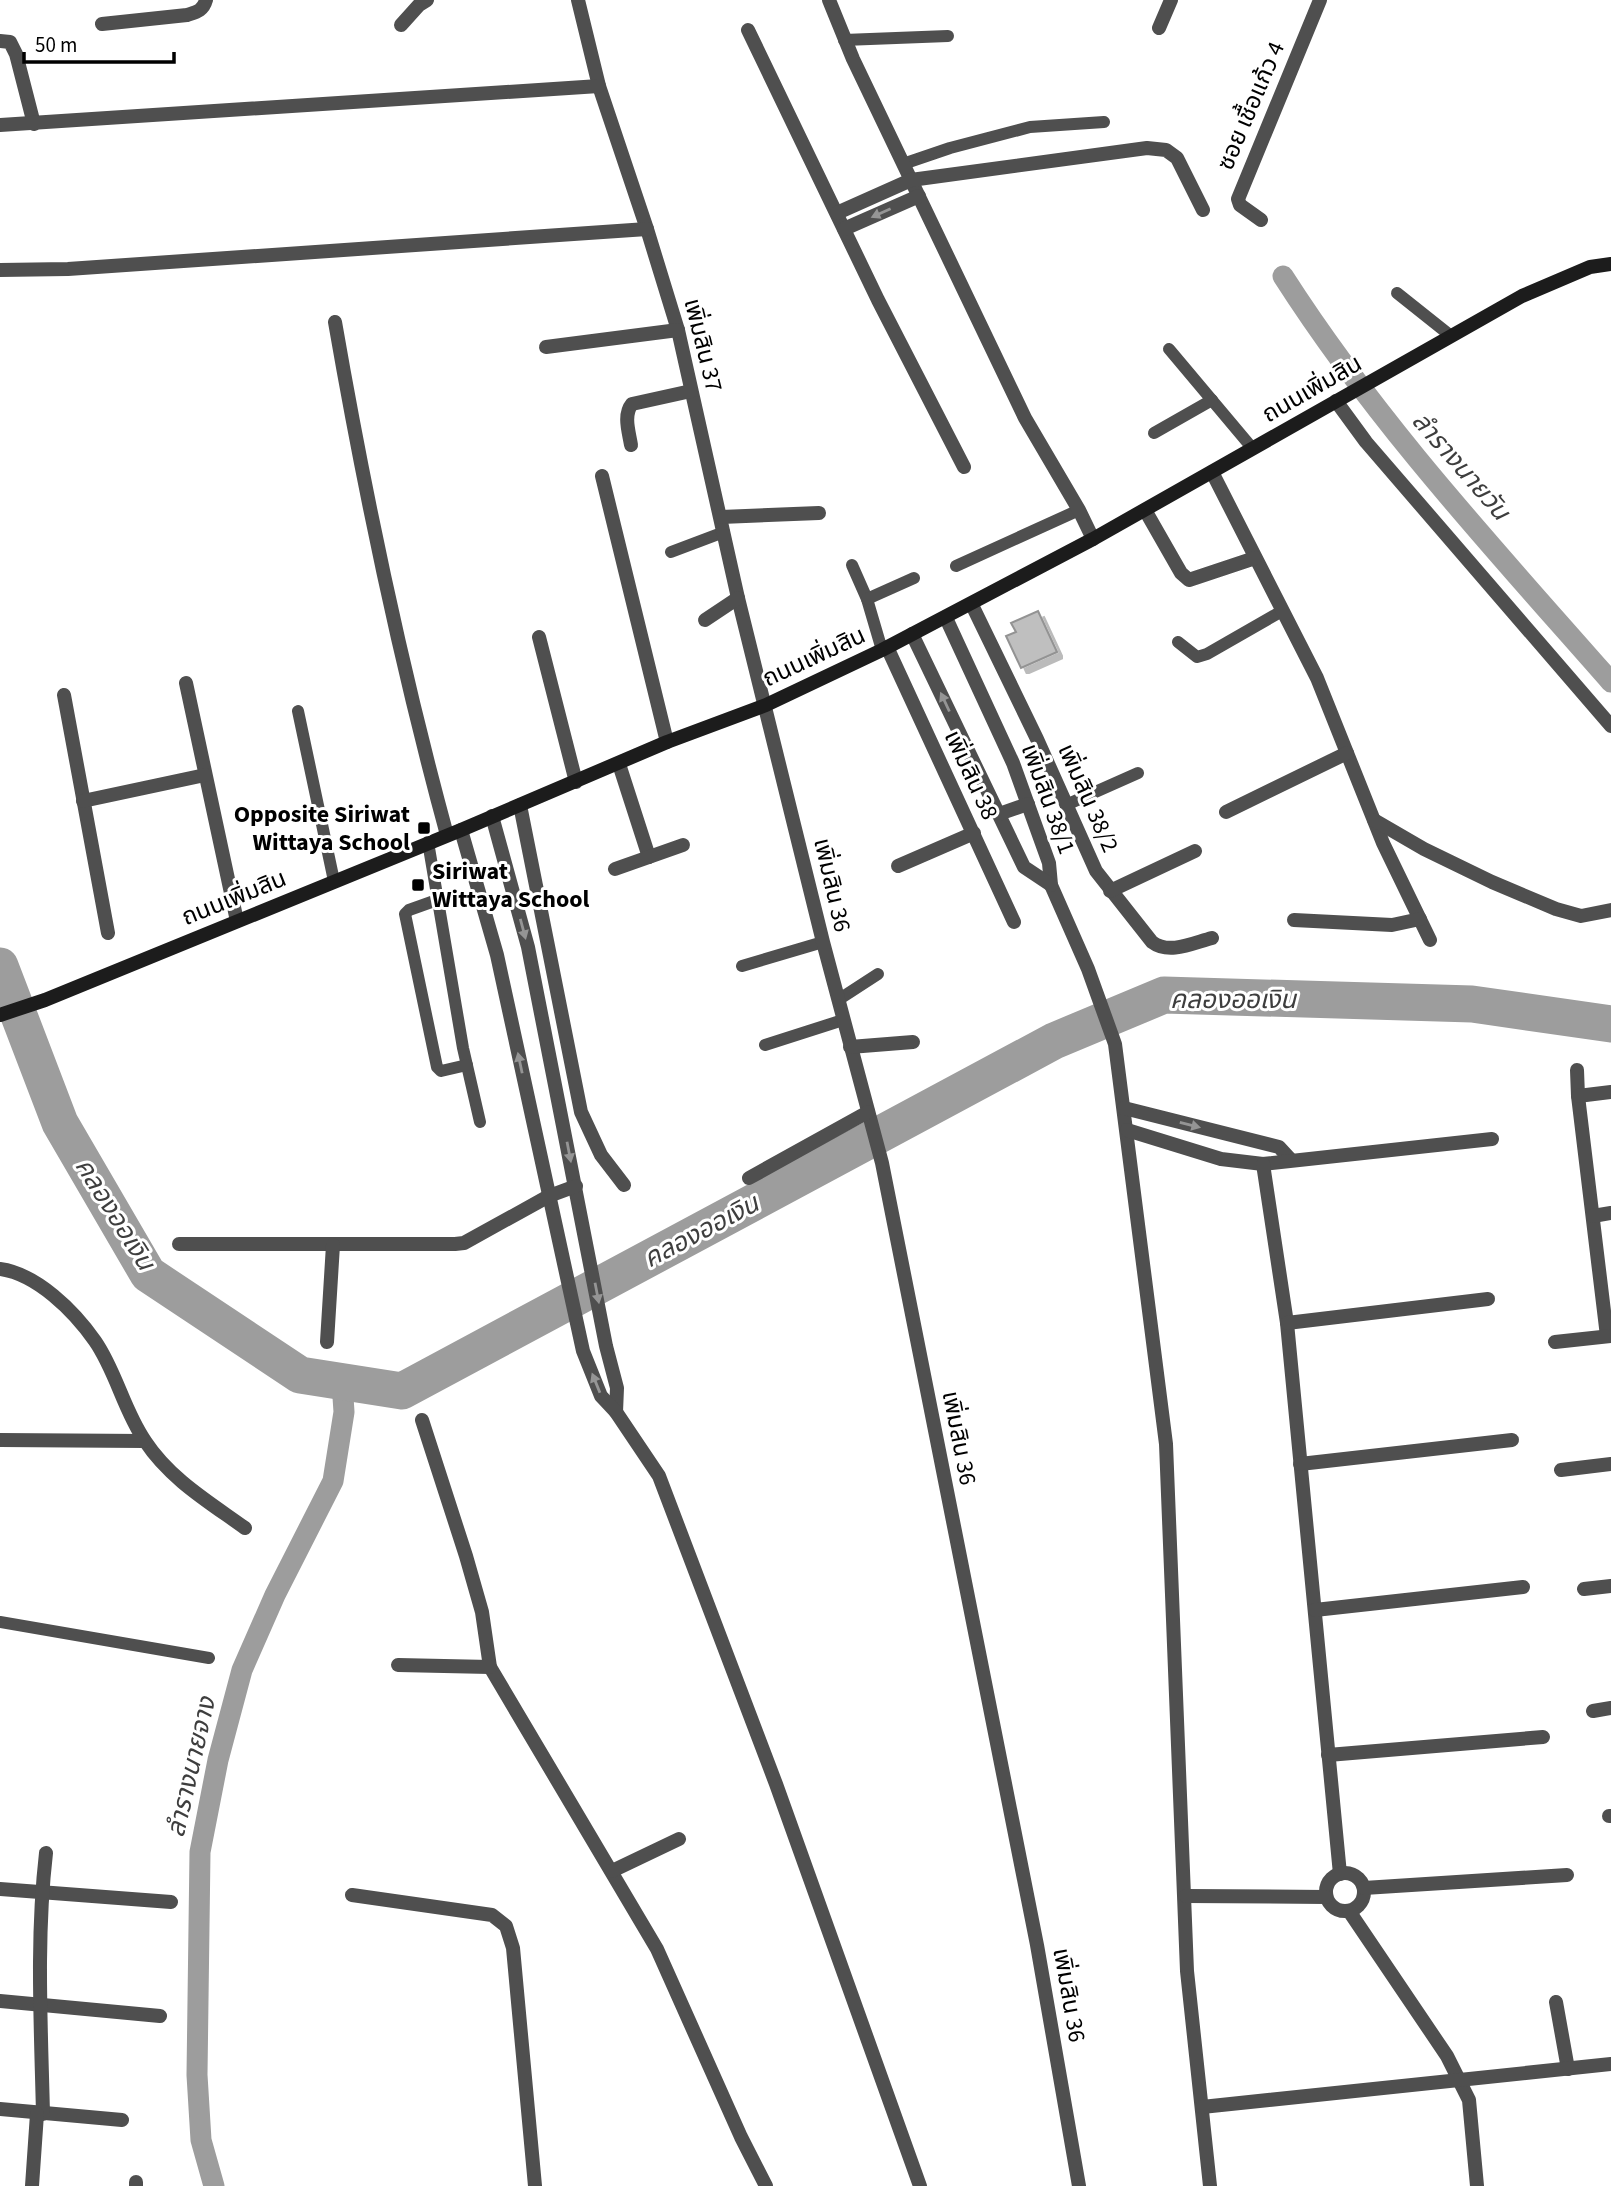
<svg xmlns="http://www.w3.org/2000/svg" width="1611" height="2186" viewBox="0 0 1611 2186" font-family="'Source Sans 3','Noto Sans Thai',sans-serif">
<defs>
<filter id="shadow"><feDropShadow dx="6" dy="6" stdDeviation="0" flood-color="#0004"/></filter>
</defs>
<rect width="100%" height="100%" fill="#fff"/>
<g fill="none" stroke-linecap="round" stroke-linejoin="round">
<g stroke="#9d9d9d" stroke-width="21">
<path d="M1283 276C1377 423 1496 551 1611 682"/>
<polyline points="214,2186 201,2140 197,2075 200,1852 218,1760 242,1670 275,1595 333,1481 344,1412 342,1382"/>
</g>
<polyline stroke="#9d9d9d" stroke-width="37" points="0,966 60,1123 148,1274 300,1375 402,1391 1054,1041 1164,995 1472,1004 1611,1024"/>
</g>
<polygon fill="#bfbfbf" stroke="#939393" stroke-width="2" filter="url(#shadow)" points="1038,611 1057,652 1021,668 1006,636 1016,632 1011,623"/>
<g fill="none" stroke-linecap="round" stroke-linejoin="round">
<g stroke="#4f4f4f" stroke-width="12">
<polyline points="844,40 948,36"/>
<polyline points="903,164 950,148 1030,127 1104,122"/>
<polyline points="1397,293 1451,336"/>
<polyline points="1169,349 1253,449"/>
<polyline points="1154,433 1212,400"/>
<polyline points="671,552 724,532"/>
<polyline points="852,565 867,599 882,650"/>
<polyline points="956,566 1079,510"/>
<polyline points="867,599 914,578"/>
<polyline points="1178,642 1197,657 1207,654 1282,611"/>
<polyline points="298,711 334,881"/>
<polyline points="1066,805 1138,773"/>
<polyline points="428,842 463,1048 480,1122"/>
<polyline points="437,900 409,910 405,914 437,1067 441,1071 467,1065"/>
<polyline points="742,966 823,942"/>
<polyline points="838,1000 878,974"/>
<polyline points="765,1045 843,1020"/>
<polyline points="0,1622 209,1658"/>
</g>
<g stroke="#4f4f4f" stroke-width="14">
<polyline points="578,0 599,86 647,229 678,330 738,598 823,942 882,1163 1037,1945 1079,2186"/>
<polyline points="829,0 853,59 1025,418 1079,510 1093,539"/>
<path d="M102 24 187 15C196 12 203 11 206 0"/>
<polyline points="401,25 419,5 427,0"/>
<polyline points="1159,28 1171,0"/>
<polyline points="748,30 878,300 964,467"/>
<polyline points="0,41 10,42 16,54 34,124"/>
<polyline points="0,125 599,86"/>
<polyline points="837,213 911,180 1147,148 1166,150 1177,158 1203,210"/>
<polyline points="1261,220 1240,205 1238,199 1320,0"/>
<polyline points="844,229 919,196"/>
<polyline points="0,270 68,269 647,229"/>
<path d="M335 322C365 495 401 666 447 835"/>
<polyline points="546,347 678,330"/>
<polyline points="1336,401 1366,442 1611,726"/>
<path d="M631 445C629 432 623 415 632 404L691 391"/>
<polyline points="1212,472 1317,678 1383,843 1430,940"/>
<polyline points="602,476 667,742"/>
<polyline points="1145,510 1181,573 1189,580 1255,558"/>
<polyline points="721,517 819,513"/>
<path d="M972 605 1037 739 1096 871 1152 942C1169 955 1193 943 1212 938"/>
<polyline points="946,618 1013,763 1049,863 1051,885 1088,969 1115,1044 1166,1444 1187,1971 1210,2186"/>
<polyline points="705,620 738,598"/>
<polyline points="912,634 1024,867 1051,885"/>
<polyline points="539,637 576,782"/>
<polyline points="887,647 1014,922"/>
<polyline points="186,683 237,921"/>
<polyline points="64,695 108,933"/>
<polyline points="619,764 649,857"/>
<polyline points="83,801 205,775"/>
<polyline points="520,805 581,1112 601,1155 624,1185"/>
<polyline points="1226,812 1347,753"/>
<polyline points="999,814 1028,804"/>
<polyline points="492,816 528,947 606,1346 617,1388 616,1412"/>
<polyline points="1374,820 1424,849 1492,882 1556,909 1581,916 1611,910"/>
<polyline points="461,830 497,955 583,1351 601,1396 616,1412 659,1476 776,1784 920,2186"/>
<polyline points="898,866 974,833"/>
<polyline points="615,869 683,845"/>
<polyline points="1110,891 1195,851"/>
<polyline points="1294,920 1392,925 1420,919"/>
<polyline points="850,1047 913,1042"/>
<polyline points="1577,1070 1578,1096 1607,1336"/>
<polyline points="1578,1096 1611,1092"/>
<polyline points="1124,1108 1279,1147 1291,1160"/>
<polyline points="1127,1130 1221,1159 1263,1164 1492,1139"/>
<polyline points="1263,1164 1287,1323 1340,1874"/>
<polyline points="749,1178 868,1112"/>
<polyline points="1593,1216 1611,1213"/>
<polyline points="179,1244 455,1244 464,1243 549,1196 576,1186"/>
<path d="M0 1269C37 1274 74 1311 95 1341 116 1371 124 1411 145 1441 170 1479 209 1502 245 1528"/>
<polyline points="1287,1323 1488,1299"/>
<polyline points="327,1342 333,1245"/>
<polyline points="1555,1342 1611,1336"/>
<polyline points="422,1420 466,1556 482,1612 490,1667 657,1949 741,2137 766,2186"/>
<polyline points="0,1440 144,1441"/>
<polyline points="1300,1464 1512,1440"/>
<polyline points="1561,1470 1611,1464"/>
<polyline points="1584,1589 1611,1586"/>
<polyline points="1315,1610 1523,1587"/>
<polyline points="398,1665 490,1667"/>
<polyline points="1593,1711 1611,1708"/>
<polyline points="1328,1755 1543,1737"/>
<polyline points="1609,1816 1611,1816"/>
<polyline points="612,1871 679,1839"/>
<circle cx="1345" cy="1892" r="19"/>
<polyline points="1364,1888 1567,1875"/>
<polyline points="0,1889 171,1902"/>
<polyline points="352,1895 492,1915 506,1926 513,1948 535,2186"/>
<polyline points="1186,1896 1326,1897"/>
<polyline points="1349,1911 1447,2056 1469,2100 1477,2186"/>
<polyline points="0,2001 160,2016"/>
<polyline points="1556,2002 1568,2069"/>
<polyline points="1202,2107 1611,2064"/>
<polyline points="0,2109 122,2120"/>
<path d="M43 2114C41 2027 36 1939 46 1853"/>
<polyline points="136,2182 136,2186"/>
<polyline points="32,2186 37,2114"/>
</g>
<polyline stroke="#1c1c1c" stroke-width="14" points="0,1015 45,1000 461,830 667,742 766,705 882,650 1093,539 1522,296 1590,267 1611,264"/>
</g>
<defs><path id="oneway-solid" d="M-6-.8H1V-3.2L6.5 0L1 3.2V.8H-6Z" transform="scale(1.75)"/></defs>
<g fill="#959595">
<use href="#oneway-solid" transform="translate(881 213) rotate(156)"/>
<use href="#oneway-solid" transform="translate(945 702) rotate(-115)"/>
<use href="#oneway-solid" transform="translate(523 929) rotate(75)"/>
<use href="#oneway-solid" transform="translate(520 1063) rotate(-102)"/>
<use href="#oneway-solid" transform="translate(1190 1125) rotate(14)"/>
<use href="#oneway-solid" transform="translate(569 1152) rotate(79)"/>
<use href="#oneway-solid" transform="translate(597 1293) rotate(79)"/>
<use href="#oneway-solid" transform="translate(596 1383) rotate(-112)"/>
</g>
<g fill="#000" stroke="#fff" stroke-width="2.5">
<rect x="417" y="821" width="14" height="14" rx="3.5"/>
<rect x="411" y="878" width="14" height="14" rx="3.5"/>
</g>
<g text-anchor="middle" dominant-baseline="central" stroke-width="6" stroke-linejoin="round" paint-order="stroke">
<g font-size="24" fill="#000" stroke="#fff">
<text transform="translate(1251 106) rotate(-67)">ซอย เชื้อแก้ว 4</text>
<text transform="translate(703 345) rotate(76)">เพิ่มสิน 37</text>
<text transform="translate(1312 389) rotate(-30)">ถนนเพิ่มสิน</text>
<text transform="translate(814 657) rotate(-25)">ถนนเพิ่มสิน</text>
<text transform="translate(971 775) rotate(65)">เพิ่มสิน 38</text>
<text transform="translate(1088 798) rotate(66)">เพิ่มสิน 38/2</text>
<text transform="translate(1048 799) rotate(70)">เพิ่มสิน 38/1</text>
<text transform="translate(832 885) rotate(77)">เพิ่มสิน 36</text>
<text transform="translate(234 898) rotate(-22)">ถนนเพิ่มสิน</text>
<text transform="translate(959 1438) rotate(79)">เพิ่มสิน 36</text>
<text transform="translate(1069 1995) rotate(80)">เพิ่มสิน 36</text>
</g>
<g font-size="24" font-weight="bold" fill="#000" stroke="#fff" text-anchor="end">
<text x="410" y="814">Opposite Siriwat<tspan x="410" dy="28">Wittaya School</tspan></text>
<text x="432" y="871" text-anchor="start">Siriwat<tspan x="432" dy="28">Wittaya School</tspan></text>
</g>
<g font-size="26" font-style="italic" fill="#3e3e3e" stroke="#fff">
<text transform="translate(1461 466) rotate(49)">ลำรางนายวัน</text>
<text x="1233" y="999">คลองออเงิน</text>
<text transform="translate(115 1214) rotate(58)">คลองออเงิน</text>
<text transform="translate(701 1231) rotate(-28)">คลองออเงิน</text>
<text transform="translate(191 1767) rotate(-77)">ลำรางนายจาง</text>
</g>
</g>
<path d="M24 52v10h150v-10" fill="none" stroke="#000000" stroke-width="3.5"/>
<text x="35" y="52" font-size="21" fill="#000000" stroke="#ffffff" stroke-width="5" paint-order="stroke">50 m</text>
</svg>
